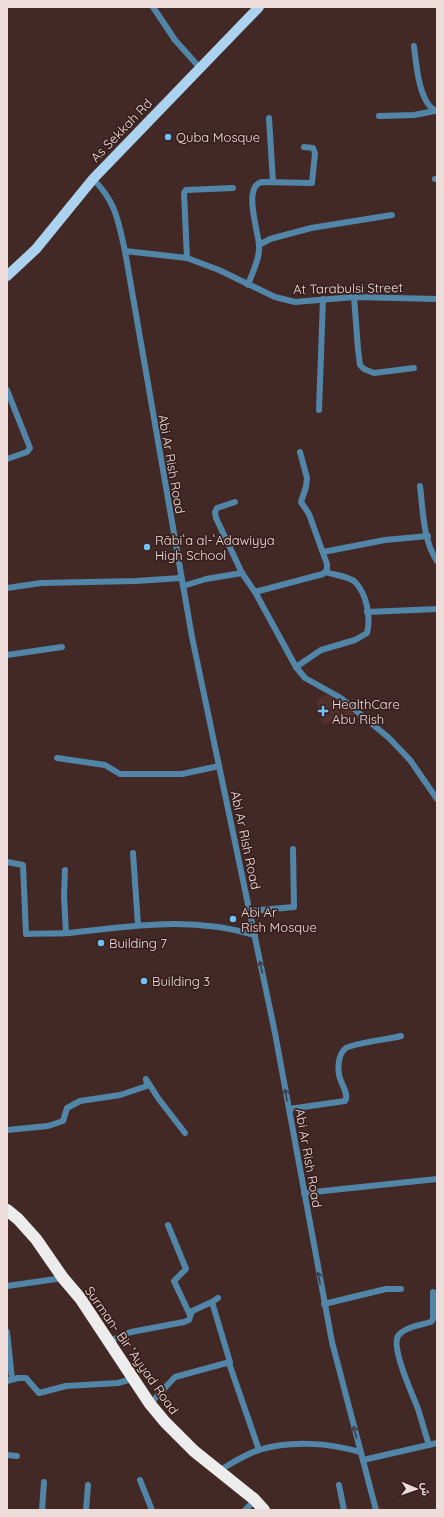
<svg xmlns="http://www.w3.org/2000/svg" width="444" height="1517" viewBox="0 0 444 1517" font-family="Quicksand,Vazirmatn,sans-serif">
<rect width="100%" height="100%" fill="#432926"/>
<polygon fill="#51302e" points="329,695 340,701 360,717 353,722 322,724 316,699"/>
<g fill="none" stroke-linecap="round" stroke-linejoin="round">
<g stroke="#5286a8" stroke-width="6">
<polyline points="153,7 175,40 200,68"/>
<path d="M414 46C416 63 419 105 437 111"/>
<polyline points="379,116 414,115 435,111"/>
<polyline points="269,118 273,182"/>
<path d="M93 179C116 202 118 220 125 251L192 637 275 1033 332 1342 376 1510"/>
<polyline points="435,179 437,179"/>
<polyline points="259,245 270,239 311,228 392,215"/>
<polyline points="125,251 187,258 219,270 275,297 295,302 354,297 437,299"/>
<polyline points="187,258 184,193 186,190 233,188"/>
<path d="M248 285C252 273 260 259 259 246 259 233 242 186 262 182L312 183 315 153 313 148 304 147"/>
<polyline points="354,297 358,349 360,365 364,369 374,373 414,368"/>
<polyline points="7,390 30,448 27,452 7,459"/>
<polyline points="319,410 323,299"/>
<path d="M420 486C423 509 423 541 437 561"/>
<polyline points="235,502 217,508 215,512 216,518 242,573 255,592 296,667 305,678 341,698 389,738 410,760 437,799"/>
<polyline points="323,552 385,540 428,536"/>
<polyline points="183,586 206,579 242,573"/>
<polyline points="7,588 41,583 136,581 181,578"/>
<polyline points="255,592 323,574 327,570 327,564 309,514 301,502 306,487 307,478 300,452"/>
<polyline points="367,612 437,609"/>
<polyline points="7,655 62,647"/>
<path d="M296 667 321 650 355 640 367 633C371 618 367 594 355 582 349 576 334 575 325 572"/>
<polyline points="57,758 105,765 120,774 182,774 219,766"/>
<polyline points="133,853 138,925"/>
<path d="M7 862 23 865 26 934C40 933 54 934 69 933 135 926 189 916 255 935"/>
<polyline points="65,870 64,896 66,933"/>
<polyline points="250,911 294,907 293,849"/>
<path d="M289 1109 345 1101C349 1095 343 1087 341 1081 337 1072 337 1055 346 1048 354 1043 390 1039 401 1036"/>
<polyline points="7,1130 48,1126 63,1121 67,1108 80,1101 120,1095 147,1086 146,1079 158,1098 185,1133"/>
<polyline points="304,1193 437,1179"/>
<polyline points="168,1225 186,1269 174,1281 190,1315"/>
<polyline points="7,1286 63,1278"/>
<polyline points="324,1304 386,1289 401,1289"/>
<polyline points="7,1332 12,1379"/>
<polyline points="107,1342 131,1332 184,1322 189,1320 192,1311 212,1302"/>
<polyline points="229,1363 259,1450"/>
<polyline points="7,1381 18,1378 26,1378 39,1393 66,1386 118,1383 132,1379"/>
<polyline points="150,1404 175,1377 230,1362 212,1302 218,1298"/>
<path d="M429 1445C425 1433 422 1421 418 1409 413 1395 391 1349 398 1336 404 1327 421 1325 431 1322L433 1319V1292"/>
<polyline points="7,1455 17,1456"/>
<polyline points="363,1460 437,1443"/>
<path d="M218 1471C231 1464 245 1454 259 1450 291 1440 329 1443 360 1452"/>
<polyline points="140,1480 152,1510"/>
<polyline points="339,1485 344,1510"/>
<polyline points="42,1510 44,1482"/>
<polyline points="86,1510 88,1485"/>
<polyline points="245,1510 255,1500"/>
</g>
<polyline stroke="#abd3ef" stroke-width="10" points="7,276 36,249 93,179 259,7"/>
<polyline stroke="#ececec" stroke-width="12" points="7,1210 18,1219 36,1239 63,1278 80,1298 150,1404 165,1422 194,1451 254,1499 264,1510"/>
</g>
<defs><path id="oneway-shaft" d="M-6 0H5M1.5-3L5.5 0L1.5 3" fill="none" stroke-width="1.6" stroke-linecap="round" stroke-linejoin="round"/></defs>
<g stroke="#403e47">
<use href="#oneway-shaft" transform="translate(261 967) rotate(-102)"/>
<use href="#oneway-shaft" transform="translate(286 1095) rotate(-100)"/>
<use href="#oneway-shaft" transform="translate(319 1278) rotate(-101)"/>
<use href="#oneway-shaft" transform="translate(355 1432) rotate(-105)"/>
</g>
<g fill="#71c1f5" stroke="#381f1d" stroke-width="1.5">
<circle cx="168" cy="137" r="4"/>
<circle cx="147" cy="547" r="4"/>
<path d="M321 705h4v4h4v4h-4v4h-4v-4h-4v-4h4z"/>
<circle cx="233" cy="919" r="4"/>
<circle cx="101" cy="943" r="4"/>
<circle cx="144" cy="981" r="4"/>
</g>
<g text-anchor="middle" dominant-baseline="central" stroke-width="3.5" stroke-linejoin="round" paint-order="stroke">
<g font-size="13" fill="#eddcd9" stroke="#381f1d">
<text transform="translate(121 130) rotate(-46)">As Sekkah Rd</text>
<text transform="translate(348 288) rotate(-1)">At Tarabulsi Street</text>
<text transform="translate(172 464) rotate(80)">Abi Ar Rish Road</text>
<text transform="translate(246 840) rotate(78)">Abi Ar Rish Road</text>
<text transform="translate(309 1158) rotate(80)">Abi Ar Rish Road</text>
<text transform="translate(132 1350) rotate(55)">Surman- Bir ‘Ayyad Road</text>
</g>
<g font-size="13" fill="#eddcd9" stroke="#381f1d" text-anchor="start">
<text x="176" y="137">Quba Mosque</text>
<text x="155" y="540">Rābiʿa al-ʿAdawiyya<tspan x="155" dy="15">High School</tspan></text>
<text x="332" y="704">HealthCare<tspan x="332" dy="15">Abu Rish</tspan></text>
<text x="241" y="912">Abi Ar<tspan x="241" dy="15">Rish Mosque</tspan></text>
<text x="109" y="943">Building 7</text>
<text x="152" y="981">Building 3</text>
</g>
</g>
<rect width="444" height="1517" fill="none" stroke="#eddcd9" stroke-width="16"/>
<g transform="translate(416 1489) rotate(92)" stroke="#381f1d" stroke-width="3" paint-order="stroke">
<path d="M0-3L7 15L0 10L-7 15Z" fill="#eddcd9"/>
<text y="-6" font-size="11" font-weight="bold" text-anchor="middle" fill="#eddcd9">ش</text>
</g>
</svg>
